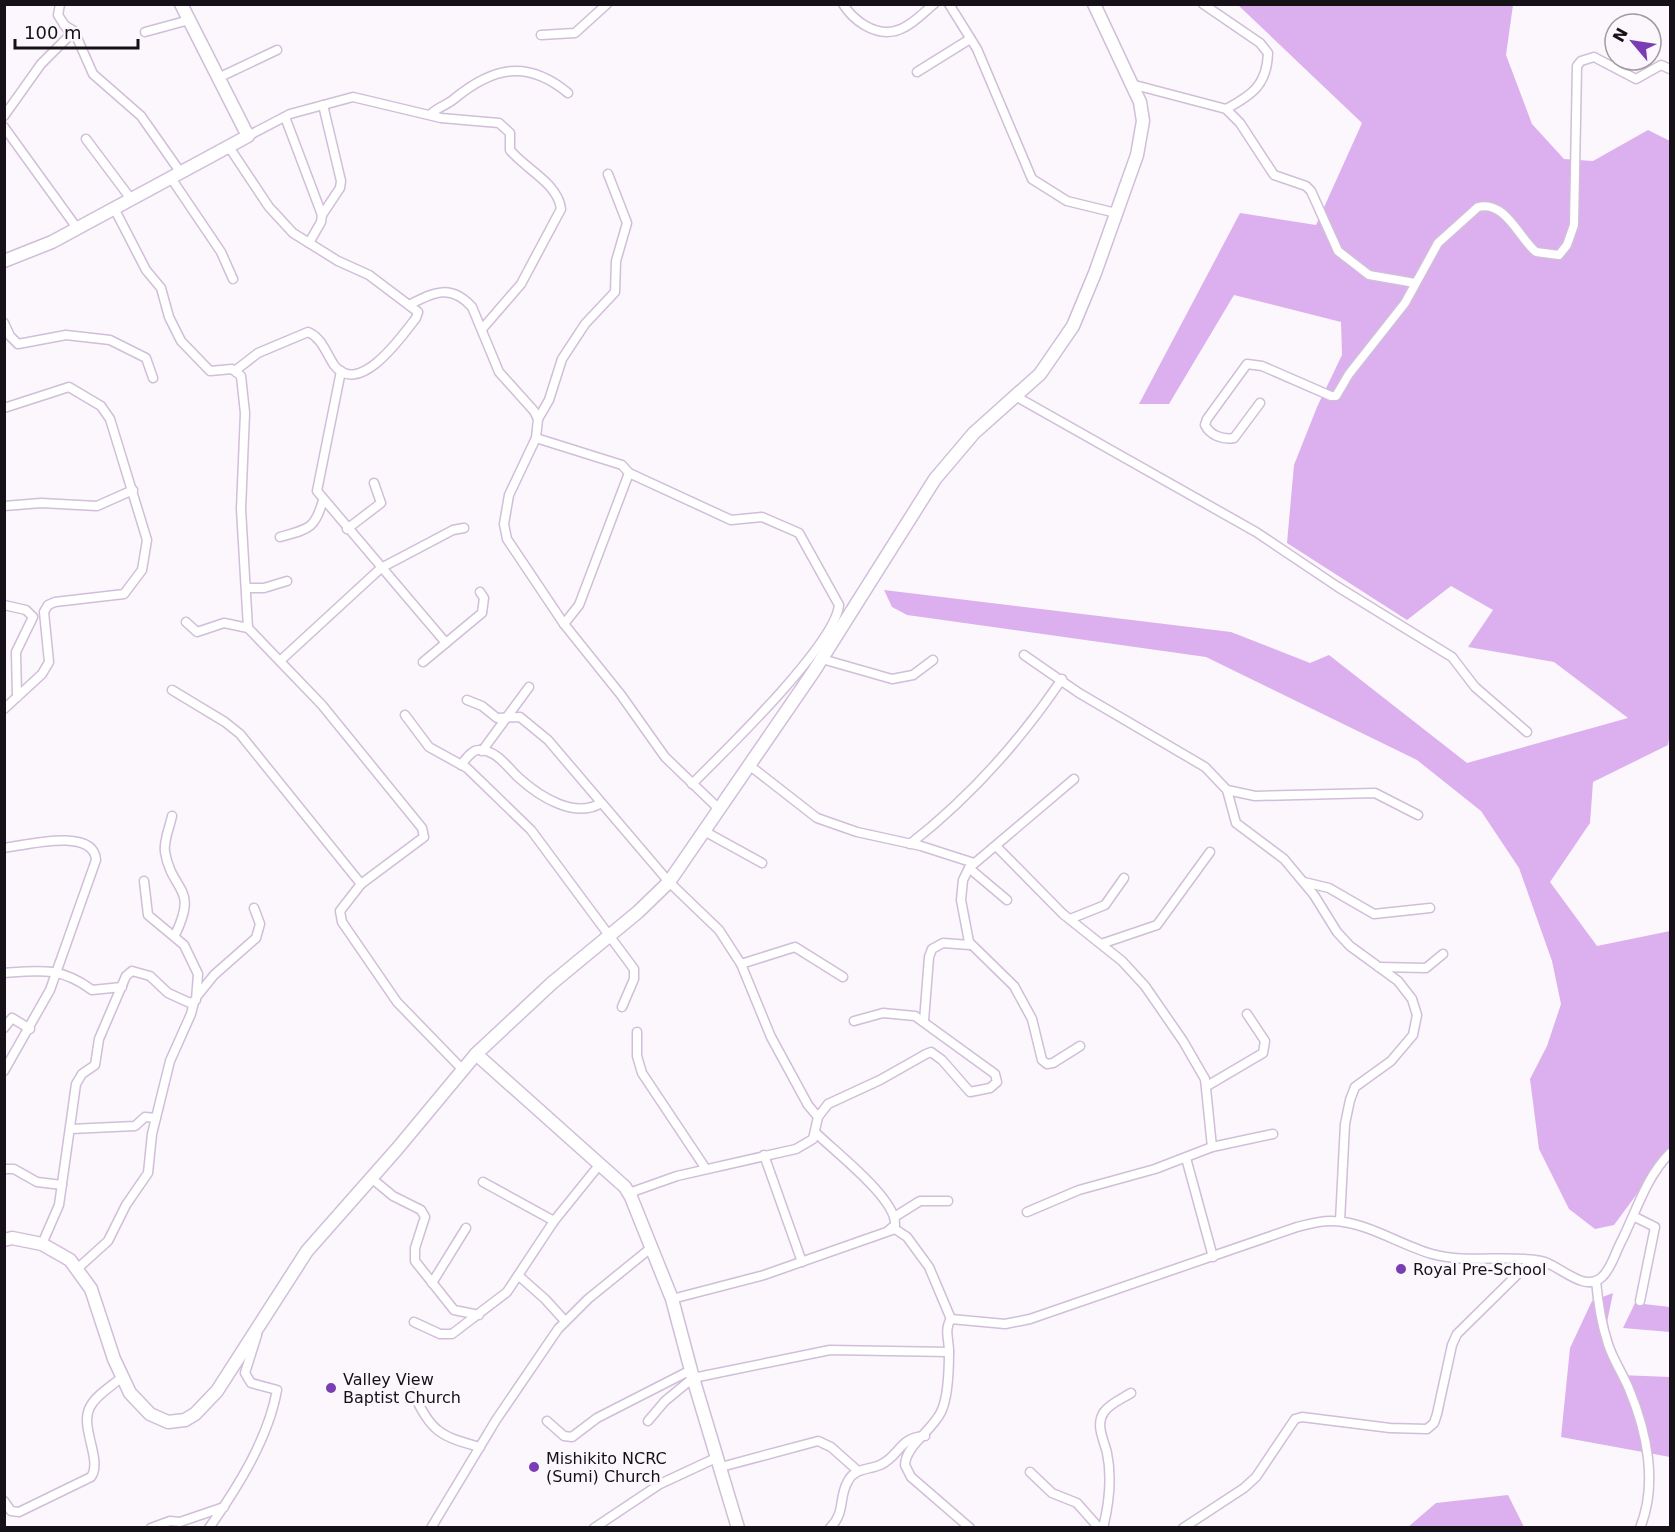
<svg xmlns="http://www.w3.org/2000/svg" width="1675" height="1532" viewBox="0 0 1675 1532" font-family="'DejaVu Sans',sans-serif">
<rect width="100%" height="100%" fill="#fbf7fc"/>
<g fill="#dcb0ee">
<polygon points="1238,5 1513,5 1506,55 1532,124 1564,159 1593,161 1648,130 1670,141 1670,732 1668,745 1593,782 1590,823 1550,882 1597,946 1670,931 1670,1149 1614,1225 1595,1229 1569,1209 1539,1149 1530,1079 1547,1046 1561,1004 1552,961 1519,868 1481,811 1417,760 1206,657 907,615 892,607 884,590 1231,632 1310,663 1329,655 1467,763 1628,718 1554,662 1468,647 1493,610 1451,586 1407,620 1287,543 1294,465 1317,407 1342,355 1341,322 1234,295 1169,404 1139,404 1240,213 1316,225 1362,123"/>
<polygon points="1613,1293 1605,1332 1619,1375 1670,1377 1670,1457 1561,1437 1570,1348 1592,1301"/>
<polygon points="1635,1303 1670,1307 1670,1332 1623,1328"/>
<polygon points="1508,1495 1524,1527 1408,1527 1436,1503"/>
</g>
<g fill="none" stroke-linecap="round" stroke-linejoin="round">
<defs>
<g id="street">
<path d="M843 4C853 20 874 36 895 31 909 28 923 13 934 4"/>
<polyline points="949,4 977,49 1032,179 1067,201 1116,213"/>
<path d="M1203 4 1260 43 1268 53C1267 85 1252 95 1226 109"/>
<polyline points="64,25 74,31 93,74 141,116 181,173"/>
<polyline points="145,32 189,20"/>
<polyline points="541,35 575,33 607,4"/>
<polyline points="917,72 970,39"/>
<polyline points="218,78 277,50"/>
<polyline points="1131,84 1226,109 1240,123 1274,175 1306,186 1311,191 1338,251 1369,275 1415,283"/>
<path d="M431 114C438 107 447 105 454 99 493 67 527 59 568 93"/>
<polyline points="4,116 41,64 68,37 69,32 58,15 60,4"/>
<polyline points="285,117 322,215 321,222 309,243"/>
<polyline points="4,127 77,228"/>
<path d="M248 136 290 114 353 97 441 118 499 123 510 133V150C525 169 558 183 561 209L521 284 483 328"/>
<polyline points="86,139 131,199"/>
<path d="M229 147 269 207 293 233 338 261 369 275 418 312 416 318C402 336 359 398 334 365 326 353 322 338 308 332L258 353 236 370"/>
<polyline points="171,178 221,252 233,279"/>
<polyline points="114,208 146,270 161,288 169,317 181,341 210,371 232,369 241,376 245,413 241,509 248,628"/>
<polyline points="322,215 340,188 341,181 323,105"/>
<path d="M411 304C434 292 451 284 472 307L499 372 534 411 538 419 536 438 509 495 504 524 507 539 564 624 621 695 665 757 719 809"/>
<polyline points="4,323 10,336 18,344 66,335 110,340 146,358 153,378"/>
<polyline points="341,371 317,491 446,643"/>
<polyline points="1017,397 1256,532 1338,587 1452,657 1475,687 1527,732"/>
<path d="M1260 403 1234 438C1222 440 1210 435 1205 425L1207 419 1247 364 1262 366 1331 396H1336L1349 374 1405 303 1438 243 1478 207C1505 200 1519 238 1536 252L1559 255 1567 245 1574 225 1577 66 1581 61 1594 57 1636 79 1661 65 1670 69"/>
<polyline points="4,408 69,387 101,406 110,419 147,540 142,570 124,594 55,602 48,605 44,612 49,662 42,674 4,709"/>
<polyline points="538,419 549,400 562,359 585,324 615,292 616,261 627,223 608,174"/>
<polyline points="536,438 622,465 629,473 579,605 564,624"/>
<path d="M629 473 731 520 762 517 799 533 839 605C835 645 724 752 692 784"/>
<polyline points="4,506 41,503 97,506 133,490"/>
<polyline points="347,529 381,503 374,483"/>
<path d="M280 537C309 529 315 529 323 500"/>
<polyline points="247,588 264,588 287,581"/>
<polyline points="4,605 26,610 33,617 16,652 17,697"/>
<polyline points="1024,655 1079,693 1205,767 1227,790 1236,823 1284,859 1314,895 1337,932 1350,946 1398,981 1412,999 1417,1015 1413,1035 1391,1061 1355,1087 1350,1100 1345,1124 1340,1221"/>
<polyline points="822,659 892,679 913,675 933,660"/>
<polyline points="281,660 381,568 453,530 464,528"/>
<polyline points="423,662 482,613 484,598 480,592"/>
<polyline points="172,690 225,722 240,734 361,884 424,837 422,828 322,705 248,628 224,623 197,632 186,622"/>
<polyline points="467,700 482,706 497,718 520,717 548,740 669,882 719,930 741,964 771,1037 808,1105 818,1117"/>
<polyline points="405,715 429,747 467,768 531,830 634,969 634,979 622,1007"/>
<polyline points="482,751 529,687"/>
<path d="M461 765C465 760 472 750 478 750 496 749 507 767 519 778 540 797 575 819 601 803"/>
<polyline points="749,765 817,818 857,832 921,846 974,863"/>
<polyline points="1074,779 969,868 963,880 961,900 969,942 1014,986 1032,1019 1042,1060 1047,1064 1053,1063 1080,1046"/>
<polyline points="1227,790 1255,796 1375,793 1418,815"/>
<path d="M172 816C170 826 163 842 165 852 172 893 199 886 175 935"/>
<polyline points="704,831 762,863"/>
<path d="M910 844C969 798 1020 741 1062 679"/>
<polyline points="996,846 1063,914 1122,961 1145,986 1183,1041 1205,1079 1212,1147"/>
<path d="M4 848C26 845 94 827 96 860L50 990 4 1071"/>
<polyline points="969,868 1007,900"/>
<polyline points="1304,882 1329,888 1374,914 1430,908"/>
<polyline points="361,884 340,911 342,922 397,1002 463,1070"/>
<polyline points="1070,919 1105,905 1124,878"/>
<polyline points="1101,944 1157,925 1210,852"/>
<polyline points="741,964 795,947 843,977"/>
<polyline points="1379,967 1426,968 1443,954"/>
<path d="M4 973C41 970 61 967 92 990L122 987"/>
<polyline points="197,996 214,975 256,938 260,924 254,908"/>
<polyline points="924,1021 929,957 932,949 943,943 970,945"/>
<polyline points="4,1028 12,1018 30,1029"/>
<polyline points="637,1032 637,1056 642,1073 706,1169"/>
<polyline points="1207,1086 1263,1053 1265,1041 1247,1014"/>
<polyline points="71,1129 135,1126 145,1117 156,1118"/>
<path d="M816 1133C834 1151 897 1199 895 1225L889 1230"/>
<polyline points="764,1155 802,1262"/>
<polyline points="1186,1158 1213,1257"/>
<polyline points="4,1169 14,1169 37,1182 62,1185"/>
<polyline points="370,1177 393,1196 421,1210 425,1217 415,1248 415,1261 454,1310 479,1315"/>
<polyline points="483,1182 554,1221"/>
<polyline points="629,1193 677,1176 796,1149 813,1139 818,1117 828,1104 880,1080 926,1054 931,1052 942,1060 970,1092 990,1088 997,1082 995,1074 915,1016 883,1013 854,1021"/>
<polyline points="1027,1212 1079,1190 1155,1169 1212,1147 1273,1134"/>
<polyline points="896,1216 920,1201 948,1201"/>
<polyline points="1635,1217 1655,1227 1640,1301"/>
<polyline points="42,1244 59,1205 76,1084 82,1074 95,1065 99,1039 126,976 132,971 150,976 168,993 190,1003 196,1000 198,974 184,945 148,915 144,881"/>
<polyline points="77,1269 108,1241 126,1205 148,1173 152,1134 170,1061 191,1014 194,1002"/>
<polyline points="519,1276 545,1299 565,1321"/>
<path d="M1596 1281C1598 1303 1601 1323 1608 1344 1613 1360 1623 1374 1629 1389 1647 1432 1658 1484 1640 1528"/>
<polyline points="432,1283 466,1228"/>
<polyline points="672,1299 764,1275 895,1229 907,1237 929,1267 951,1319"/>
<polyline points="414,1322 440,1334 452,1334 507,1292 554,1221 600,1164"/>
<path d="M413 1393C432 1432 439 1436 480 1447"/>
<polyline points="547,1421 564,1436 572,1437 597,1418 691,1370"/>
<polyline points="648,1421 665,1401 693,1378 830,1350 949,1352"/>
<polyline points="721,1467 818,1441 831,1447 858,1471"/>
<polyline points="1030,1472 1052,1493 1077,1503 1099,1528"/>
<path d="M4 1501 11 1511 19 1512 91 1477C103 1460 79 1427 90 1407 96 1395 112 1386 122 1377"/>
<polyline points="151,1528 170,1521 180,1522 224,1507"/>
<path d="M209 1528C238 1487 268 1439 277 1390L251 1383 245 1373 257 1335"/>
<polyline points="431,1528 496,1420 558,1329 588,1299 652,1247"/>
<polyline points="594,1528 660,1484 718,1457"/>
<path d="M830 1528C846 1512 838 1498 848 1481 855 1468 868 1470 880 1465 900 1456 899 1437 925 1436"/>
<path d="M970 1528 911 1477 905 1465C906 1445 931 1432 941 1412 948 1398 949 1368 949 1351 949 1340 944 1329 951 1319L1005 1324 1030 1319 1297 1227C1309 1224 1321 1220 1333 1221 1367 1222 1400 1245 1432 1254 1468 1264 1505 1254 1541 1261 1559 1264 1585 1295 1603 1276 1611 1268 1615 1254 1620 1244 1636 1213 1645 1178 1670 1153"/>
<path d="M1103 1528C1109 1504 1112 1477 1107 1453 1104 1440 1095 1425 1104 1412 1109 1404 1123 1398 1131 1393"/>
<polyline points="1183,1528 1244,1488 1256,1477 1295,1419 1302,1417 1390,1428 1427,1429 1434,1423 1437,1414 1452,1345 1457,1334 1532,1260"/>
</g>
<g id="secondary">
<polyline points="4,261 52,242 248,136 181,4"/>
<polyline points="476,1054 625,1187 631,1197 672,1299 693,1378 738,1528"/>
<polyline points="4,1240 12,1238 42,1244 70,1260 91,1289 114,1359 130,1393 150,1414 168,1422 185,1420 195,1414 217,1391 307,1251 397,1149 476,1054 552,983 638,912 669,882 814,671 935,479 974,433 1040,374 1073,326 1095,273 1137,155 1143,121 1140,102 1094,4"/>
</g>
</defs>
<use href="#street" stroke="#d1bed9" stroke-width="11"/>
<use href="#secondary" stroke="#d1bed9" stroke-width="15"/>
<use href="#street" stroke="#fff" stroke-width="8"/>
<use href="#secondary" stroke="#fff" stroke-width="12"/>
</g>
<g fill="#7a3eb4" stroke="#fbf7fc" stroke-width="2">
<circle cx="1401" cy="1269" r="6"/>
<circle cx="331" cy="1388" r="6"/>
<circle cx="534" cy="1467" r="6"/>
</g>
<g text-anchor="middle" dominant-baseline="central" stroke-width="6" stroke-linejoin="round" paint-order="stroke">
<g font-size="16" fill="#161019" stroke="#fbf7fc" text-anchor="start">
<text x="1413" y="1269">Royal Pre-School</text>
<text x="343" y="1379">Valley View<tspan x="343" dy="18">Baptist Church</tspan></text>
<text x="546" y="1458">Mishikito NCRC<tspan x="546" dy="18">(Sumi) Church</tspan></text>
</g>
</g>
<rect width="1675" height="1532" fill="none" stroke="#161019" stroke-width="12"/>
<g transform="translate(1633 42) rotate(299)"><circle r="28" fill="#fbf7fc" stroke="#9f9ba1" stroke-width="1.5"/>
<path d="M0-4.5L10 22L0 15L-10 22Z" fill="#7a3eb4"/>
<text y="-9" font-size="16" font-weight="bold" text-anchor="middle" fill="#161019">N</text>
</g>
<path d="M15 39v9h123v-9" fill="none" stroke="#161019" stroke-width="3"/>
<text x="24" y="39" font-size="18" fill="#161019" stroke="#fbf7fc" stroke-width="4.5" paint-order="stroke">100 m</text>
</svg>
